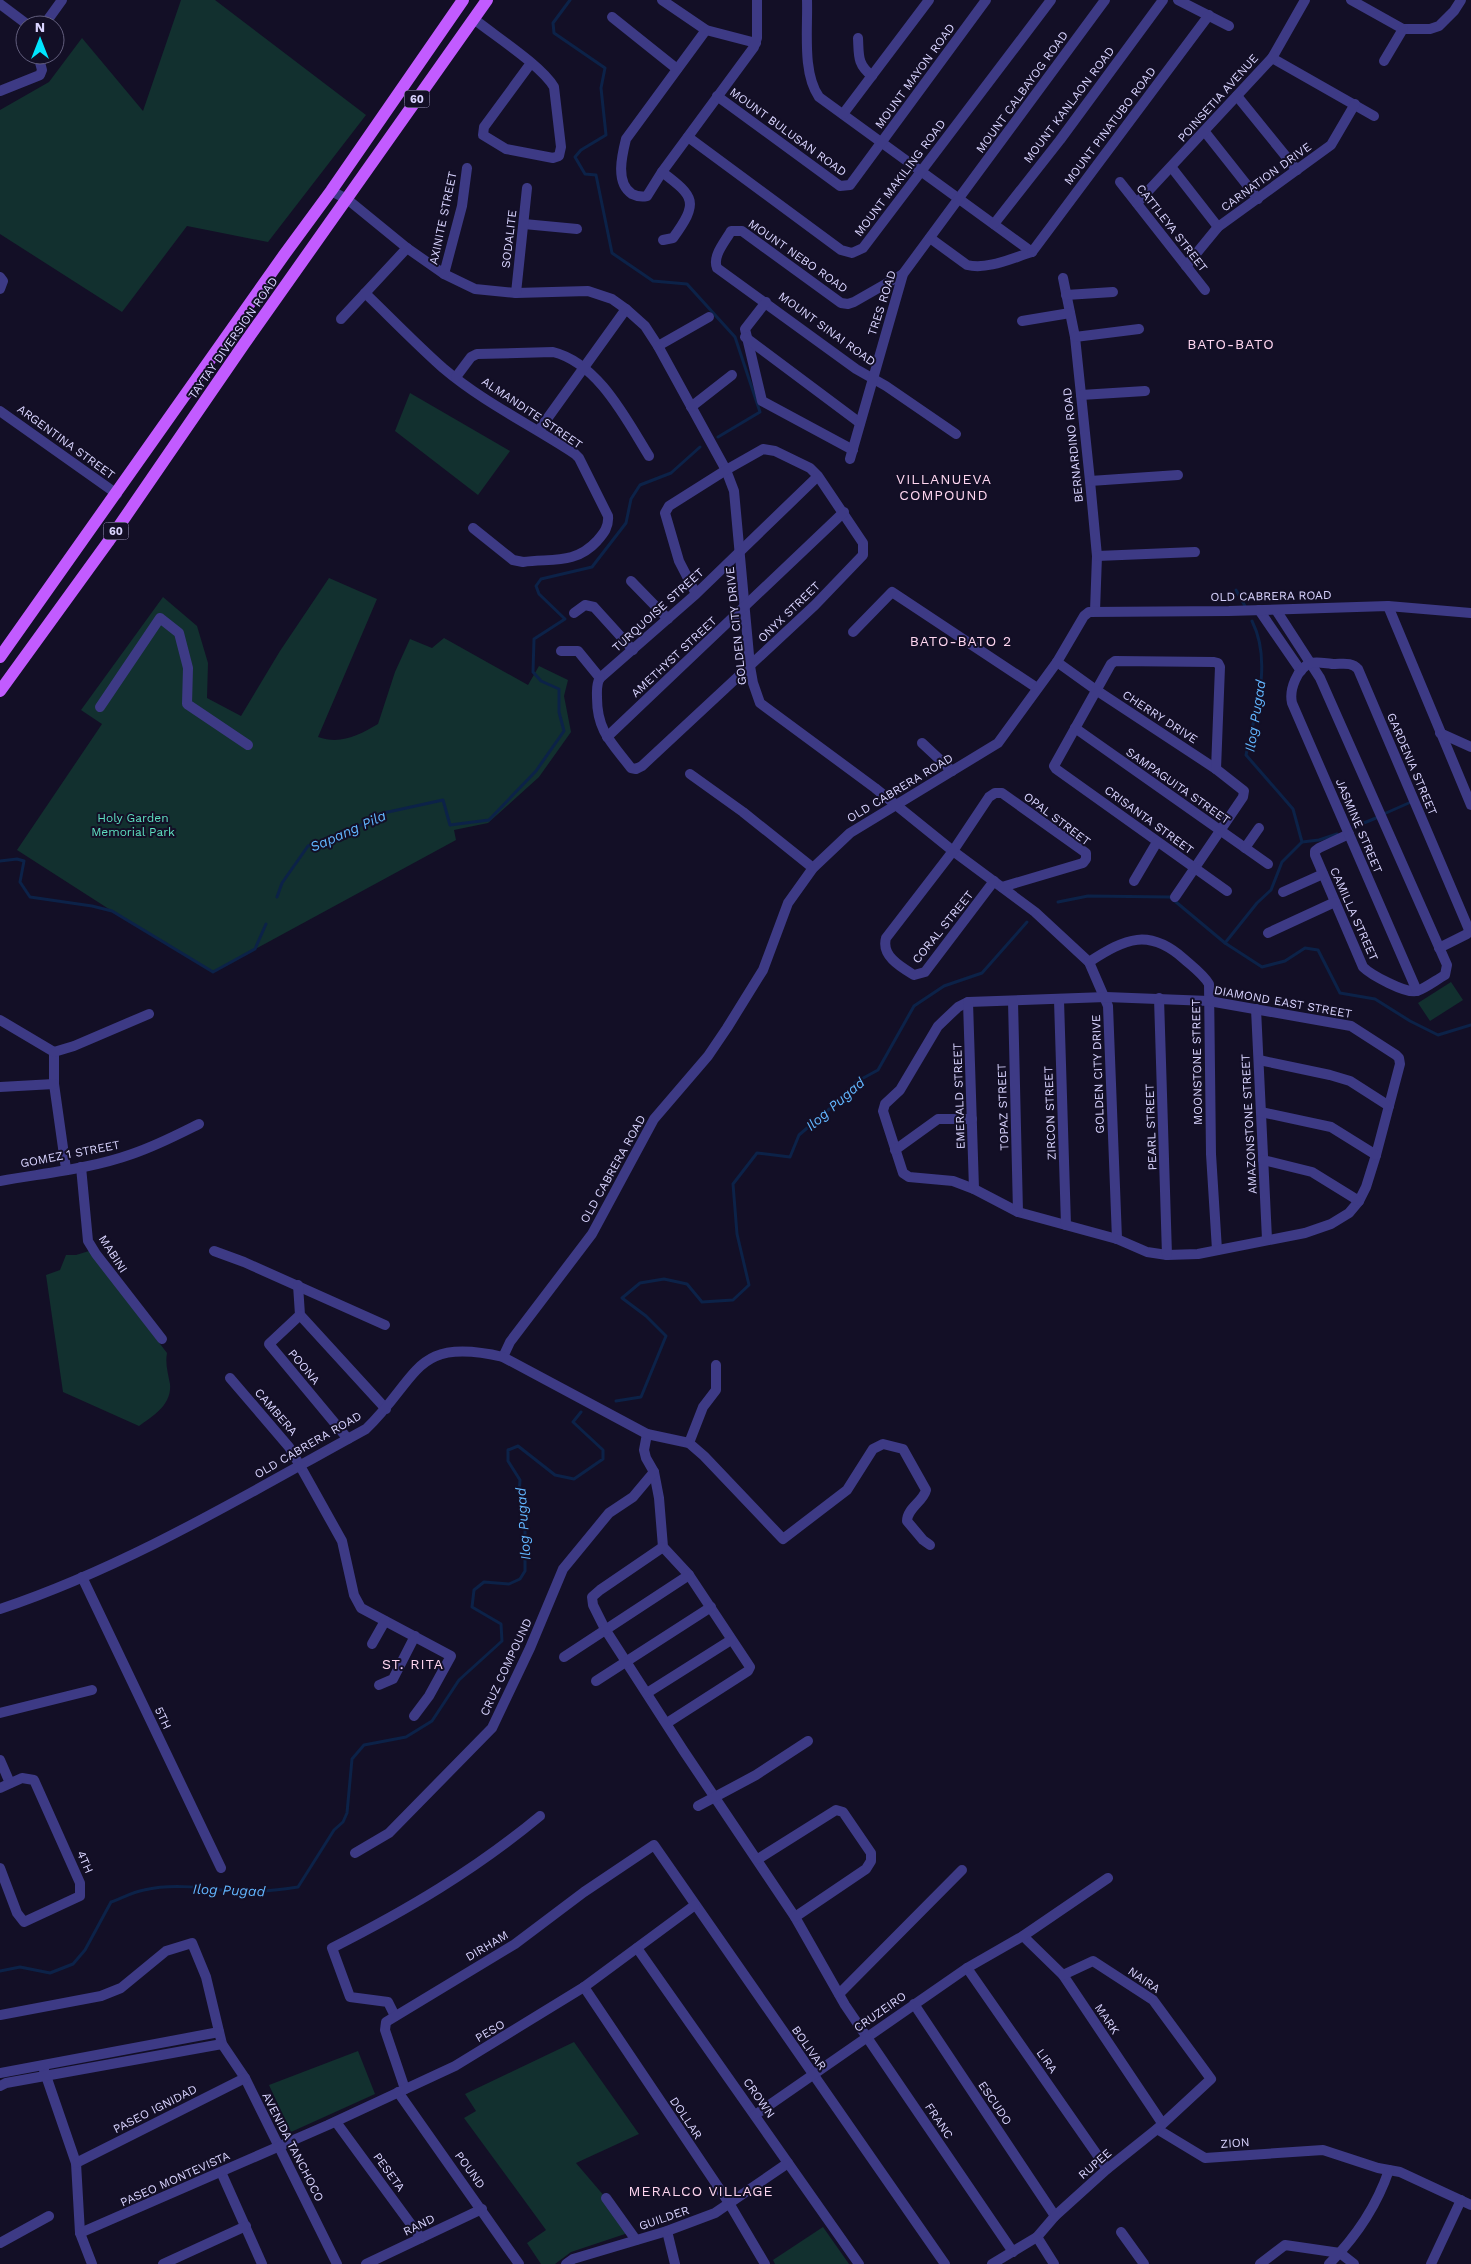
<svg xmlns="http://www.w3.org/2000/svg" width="1471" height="2264" viewBox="0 0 1471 2264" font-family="'Work Sans',sans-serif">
<rect width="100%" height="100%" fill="#130f26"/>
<g fill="#12302f">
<polygon points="181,0 215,0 366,115 268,242 187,226 122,312 0,234 0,110 49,82 82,38 143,111"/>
<polygon points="410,393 510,451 478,495 395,431"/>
<path d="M329 578 377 599 318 737C341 745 359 735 378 724L395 672 410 639 432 648 444 638 528 685 539 666 568 680 564 696 571 732 539 777 488 823 454 830 456 840 213 972 112 911 17 850 102 724 81 710 163 597 197 626 208 663 207 698 241 716 280 651Z"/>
<polygon points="1451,982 1463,1000 1430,1021 1418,1003"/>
<path d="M89 1251 167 1353C165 1364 168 1373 170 1384 172 1405 153 1416 139 1426L63 1392 46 1275 60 1270 66 1255H76Z"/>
<polygon points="574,2042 639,2134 576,2163 634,2231 571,2252 555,2264 541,2264 527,2243 546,2230 464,2118 476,2111 465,2094"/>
<polygon points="358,2051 375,2094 291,2132 269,2085"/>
<polygon points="823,2227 849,2264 775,2264 773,2260"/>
</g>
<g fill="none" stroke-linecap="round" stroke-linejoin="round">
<g stroke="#0c2248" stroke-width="3">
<polyline points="570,0 553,23 554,33 605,68 601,88 606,135 581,150 575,157 585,174 596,175 612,253 653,281 687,284 735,337 760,412 718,437"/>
<polyline points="1236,590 1245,606"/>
<polyline points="1386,813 1411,802"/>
<polyline points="1354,827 1376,818"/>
<polyline points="1302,842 1319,840 1337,834"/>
<polyline points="0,861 17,859 24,861 20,882 30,897 92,906 112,911 213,972 255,949 266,924"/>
<polyline points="277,897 282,883 308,846 343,836 379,814 443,800 450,825 489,820 536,771 564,731 559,712 559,689 541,681 533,672 534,639 565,619 539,594 536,586 541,579 592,567 626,523 631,499 640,485 671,473 700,447"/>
<path d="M1058 902 1088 896 1170 897 1225 943 1257 903 1271 890 1282 862 1302 842 1293 809 1246 755C1255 712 1273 663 1252 621"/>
<polyline points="1225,943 1262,967 1285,961 1305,948 1318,950 1340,993 1375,999 1410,1021 1438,1035 1471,1025"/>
<polyline points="616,1401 641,1397 666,1336 646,1316 622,1298 640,1283 664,1279 687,1284 702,1302 733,1300 749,1285 737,1234 733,1184 757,1153 790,1157 799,1135 834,1105 856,1082 878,1070 914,1006 944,986 982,973 1027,922"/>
<path d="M0 1971 20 1967 50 1973 73 1964 85 1950 111 1902C122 1898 133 1892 144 1890 170 1884 196 1887 221 1890 247 1894 273 1891 298 1887L334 1830 343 1822 347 1813 352 1759 364 1745 406 1737 432 1721 459 1680 502 1641 501 1624 472 1607 474 1590 484 1582 509 1584 520 1579 525 1571V1521L519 1495 520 1480 508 1461V1450L518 1446 555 1475 574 1479 603 1459V1450L573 1422 581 1412"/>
</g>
<g stroke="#3d3a85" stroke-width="10">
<polyline points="662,0 706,30 756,43"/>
<path d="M807 0C808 29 802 73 819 97L1032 252"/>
<polyline points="1178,0 1229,26"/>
<polyline points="1351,0 1403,29 1430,29 1439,26 1454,11 1461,0"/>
<polyline points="0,4 28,25"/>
<polyline points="612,17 677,69"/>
<path d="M474 19C495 36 542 66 554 87L561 147 559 156 553 158 506 149 483 135 484 127 531 63"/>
<polyline points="44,25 62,0"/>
<path d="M706 30 626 139C622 155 615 183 632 194 638 197 642 197 647 196L662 172 754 47 757 38V0"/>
<path d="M858 38C859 56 857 64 872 76"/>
<polyline points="1272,58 1374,116"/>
<polyline points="1384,61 1403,29"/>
<polyline points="0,91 40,75 42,70 38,55"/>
<polyline points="717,96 840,186 850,185 986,0"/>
<polyline points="1237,96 1297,170"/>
<polyline points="843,114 929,0"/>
<polyline points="1205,132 1258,199"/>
<polyline points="688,137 841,250 852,253 863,248 1051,0"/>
<polyline points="1172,168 1218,227"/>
<path d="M662 172C695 197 699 202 673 238L663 240"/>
<polyline points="1120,182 1205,290"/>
<polyline points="331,191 347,199 407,248 444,274 475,289 516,293 588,291 612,299 626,309 645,326 658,346 726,470 734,491 750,666 753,683 760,703 875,788 953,851 1035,912 1089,962 1108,1006 1117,1239"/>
<polyline points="1137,203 1272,58 1305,0"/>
<polyline points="524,224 577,229"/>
<polyline points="994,224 1060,140 1163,0"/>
<path d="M930 238 967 265C988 270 1012 258 1032 252"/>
<polyline points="1032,252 1209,15"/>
<polyline points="1186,266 1218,227 1331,145 1355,104"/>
<polyline points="444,274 462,206 467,168"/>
<path d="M903 274 854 302 848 304 841 303 742 231H731C725 242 712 256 717 268L856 369 886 386 956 434"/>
<polyline points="0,277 3,281 0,289"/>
<polyline points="1063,278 1075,337 1090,481 1097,556 1095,611"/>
<path d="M365 293C391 318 416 344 443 368 483 402 531 425 575 454L579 458 608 516C609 527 604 533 597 541 575 565 551 558 523 562L513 560 473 528"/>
<polyline points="516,293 527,188"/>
<polyline points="1066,295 1113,292"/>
<polyline points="766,302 745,329 762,401 853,450"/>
<polyline points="341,319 407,248"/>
<polyline points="1022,321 1070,313"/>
<polyline points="745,337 860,423"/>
<polyline points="1075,337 1139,329"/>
<polyline points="658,346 709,317"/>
<path d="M456 377 471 357 477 354 553 352C598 363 626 419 649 456"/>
<polyline points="1081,395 1145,391"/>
<polyline points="691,407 732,375"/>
<polyline points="0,411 117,494"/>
<polyline points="539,430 626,309"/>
<polyline points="850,459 903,274 1105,0"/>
<polyline points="1090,481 1178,475"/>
<polyline points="1097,556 1195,552"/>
<polyline points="631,581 668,619"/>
<path d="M696 594 679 561 665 513 669 506 726 470 763 449 775 451 810 468 818 476 863 543V555L815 605 642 766 636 769 631 768C612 743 597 731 597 698 597 691 596 684 600 678L696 594 818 476"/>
<polyline points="1388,606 1471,805"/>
<polyline points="1259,610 1301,671"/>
<path d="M1276 610 1320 678 1447 965 1445 975C1436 980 1426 988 1417 991 1406 994 1371 975 1363 967L1315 855V851L1319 848 1349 834"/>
<polyline points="574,613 585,605 594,607 633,650"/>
<polyline points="853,632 892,592 1037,688"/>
<polyline points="561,651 578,651 600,678"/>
<polyline points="1057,662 1096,690 1216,769 1244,791 1243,797 1175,897"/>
<polyline points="100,707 160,618 179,633 188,668 187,704 248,745"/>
<polyline points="1075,728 1268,864"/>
<polyline points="1440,733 1471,747"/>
<polyline points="607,737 844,512"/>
<polyline points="922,743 952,771"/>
<polyline points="1216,769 1220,667 1218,663 1214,662 1115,661 1111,664 1054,766 1056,769 1227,891"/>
<polyline points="690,774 743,812 813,868"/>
<polyline points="1245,848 1259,828"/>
<path d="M994 881 925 972 914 975C901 967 881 956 886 938L953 851 989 797 995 793H1002L1086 853V859L1083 863 1002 887"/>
<polyline points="1134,881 1157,842"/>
<polyline points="1283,892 1323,874"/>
<polyline points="1268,933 1335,902"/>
<path d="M1089 962C1126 938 1149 928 1184 959 1193 967 1203 974 1209 984L1211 1154 1217 1250"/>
<path d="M1417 991 1292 703C1289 690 1297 668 1311 663 1318 661 1328 664 1335 664 1343 664 1352 662 1358 669L1467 925 1469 930 1467 934 1439 948"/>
<polygon points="1106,997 1209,1001 1351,1026 1396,1055 1399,1058 1400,1064 1376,1155 1366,1187 1359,1201 1349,1213 1331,1224 1305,1233 1198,1254 1167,1255 1147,1252 1117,1239 1018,1212 974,1189 953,1181 909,1177 903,1173 883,1111 885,1104 900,1090 938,1026 958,1007 968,1002"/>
<polyline points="1159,998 1167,1255"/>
<polyline points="1059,1000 1066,1225"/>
<polyline points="1013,1001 1018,1212"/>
<polyline points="968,1002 974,1189"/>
<polyline points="1256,1009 1267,1239"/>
<polyline points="0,1020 54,1052 54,1084 66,1169"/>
<polyline points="54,1052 74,1046 149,1014"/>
<polyline points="1259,1060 1330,1075 1350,1081 1389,1106"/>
<polyline points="0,1087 54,1084"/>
<polyline points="1261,1112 1331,1127 1376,1155"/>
<polyline points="895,1150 938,1119 972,1119"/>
<polyline points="1263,1160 1312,1172 1359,1201"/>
<polyline points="81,1167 88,1241 96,1254 162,1339"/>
<path d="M0 1181C44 1173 90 1169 132 1154 156 1146 177 1135 199 1124"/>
<polyline points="214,1251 244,1262 385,1325"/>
<polyline points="298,1285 300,1315 386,1409"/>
<polyline points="300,1315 269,1344 348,1439"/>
<polyline points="503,1357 510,1342 592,1234 654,1119 708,1056 727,1028 763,970 788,903 813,868 850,833 998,743 1057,662 1084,616 1089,612 1229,611 1388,606 1471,613"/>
<polyline points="230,1378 289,1447 299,1464 342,1541 354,1595 361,1608 451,1656 429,1696 414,1716"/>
<polyline points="647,1434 644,1450 646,1458 654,1472 659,1498 663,1547 689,1575 750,1667 748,1671 667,1723"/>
<polyline points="689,1443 703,1407 716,1390 716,1365"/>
<polyline points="663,1547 600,1590 592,1597 593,1605 605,1629 683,1750 795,1917 845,2005 1013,2252"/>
<polyline points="82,1577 221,1868"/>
<path d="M0 1609C129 1566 247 1494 366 1429 420 1377 413 1336 503 1357L647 1434 689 1443 704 1456 783 1539 847 1490 873 1449 883 1444 903 1449 926 1490C923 1502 907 1508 907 1521L923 1540 930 1545"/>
<polyline points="372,1644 385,1621"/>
<polyline points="564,1657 689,1575"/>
<polyline points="596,1681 711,1607"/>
<polyline points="379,1685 393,1679 415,1636"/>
<polyline points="647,1693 731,1640"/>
<polyline points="0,1713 92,1690"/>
<polyline points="0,1760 10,1783"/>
<polyline points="0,1788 22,1778 34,1780 80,1883 80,1896 24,1922 17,1913 0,1868"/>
<polyline points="698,1806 756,1775 808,1741"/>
<polyline points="355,1853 389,1833 492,1728 530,1648 563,1569 609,1513 633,1497 654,1472"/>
<polyline points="758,1859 836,1810 843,1812 871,1853 871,1861 866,1869 795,1917"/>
<polyline points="1023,1936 1063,1975 1162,2123"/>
<polyline points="637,1948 859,2264"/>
<polyline points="967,1968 1107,2169"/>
<polyline points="584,1987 729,2203 765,2264"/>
<polyline points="839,1994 962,1870"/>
<polyline points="914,2004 1055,2216"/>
<polyline points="0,2015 101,1996 121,1988 166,1951 192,1943 206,1977 222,2044 245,2078 337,2264"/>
<path d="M395 2016 388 2002 350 1997 332 1948C407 1910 475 1870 540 1816"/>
<polyline points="44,2070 76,2163 80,2233 92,2264"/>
<polyline points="0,2073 219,2032"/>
<polyline points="0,2086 6,2083 222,2044"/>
<polyline points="405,2089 385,2030 386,2022 515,1944 584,1892 654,1845 945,2264"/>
<polyline points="398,2092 519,2264"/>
<polyline points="755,2115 967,1968 1023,1936 1108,1878"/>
<polyline points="336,2122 421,2238"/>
<polyline points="1157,2129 1205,2158 1323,2150 1378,2168 1400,2172 1471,2205"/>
<polyline points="76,2163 245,2078"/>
<polyline points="221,2172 262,2264"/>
<polyline points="606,2198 636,2240"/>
<polyline points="667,2231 675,2264"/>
<polyline points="1121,2232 1144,2264"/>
<polyline points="80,2233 328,2125 455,2066 584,1987 695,1905"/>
<polyline points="1037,2237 1054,2264"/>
<polyline points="0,2243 49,2216"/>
<polyline points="163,2264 246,2226"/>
<polyline points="366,2264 482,2209"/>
<polyline points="566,2264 573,2259 667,2231 715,2213 788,2163"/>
<polyline points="992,2264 1037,2237 1055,2216 1107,2169 1157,2129 1211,2079 1153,2000 1093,1961 1063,1975"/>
<polyline points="1260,2264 1285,2245 1340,2253 1354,2264"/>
<path d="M1329 2264C1355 2238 1377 2205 1389 2170"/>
<polyline points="1431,2264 1461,2200"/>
</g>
<g stroke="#c25bff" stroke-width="12">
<polyline points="0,657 284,255 331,191 463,0"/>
<polyline points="0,691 108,542 244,344 487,0"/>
</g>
</g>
<g text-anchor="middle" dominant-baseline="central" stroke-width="4" stroke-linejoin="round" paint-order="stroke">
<g fill="#130f26" stroke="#9e99be" stroke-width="1">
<rect x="404.5" y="90.5" width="25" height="17" rx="4"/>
<rect x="103.5" y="522.5" width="25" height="17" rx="4"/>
</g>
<g font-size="11" font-weight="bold" fill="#d9d4ff">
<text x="417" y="99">60</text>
<text x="116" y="531">60</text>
</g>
<g font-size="12" fill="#d9d4ff" stroke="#130f26">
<text transform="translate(915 76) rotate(-54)">MOUNT MAYON ROAD</text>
<text transform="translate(1022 92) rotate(-54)">MOUNT CALBAYOG ROAD</text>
<text transform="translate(1218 98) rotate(-48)">POINSETIA AVENUE</text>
<text transform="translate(1069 105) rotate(-53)">MOUNT KANLAON ROAD</text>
<text transform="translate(1110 126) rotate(-53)">MOUNT PINATUBO ROAD</text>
<text transform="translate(788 132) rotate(36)">MOUNT BULUSAN ROAD</text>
<text transform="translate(1266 177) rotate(-36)">CARNATION DRIVE</text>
<text transform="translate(900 178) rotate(-53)">MOUNT MAKILING ROAD</text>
<text transform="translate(443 218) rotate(-78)">AXINITE STREET</text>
<text transform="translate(1172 228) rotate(52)">CATTLEYA STREET</text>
<text transform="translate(509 239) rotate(-83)">SODALITE</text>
<text transform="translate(798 256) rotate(35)">MOUNT NEBO ROAD</text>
<text transform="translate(882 303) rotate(-72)">TRES ROAD</text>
<text transform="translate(827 329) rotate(36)">MOUNT SINAI ROAD</text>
<text transform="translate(233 338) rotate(-55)">TAYTAY DIVERSION ROAD</text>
<text transform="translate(532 413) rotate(34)">ALMANDITE STREET</text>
<text transform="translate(66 442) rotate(36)">ARGENTINA STREET</text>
<text transform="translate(1073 445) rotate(-96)">BERNARDINO ROAD</text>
<text transform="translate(1271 596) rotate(-1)">OLD CABRERA ROAD</text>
<text transform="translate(658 610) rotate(-42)">TURQUOISE STREET</text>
<text transform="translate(789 612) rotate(-44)">ONYX STREET</text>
<text transform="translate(736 626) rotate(-96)">GOLDEN CITY DRIVE</text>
<text transform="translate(674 657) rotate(-43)">AMETHYST STREET</text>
<text transform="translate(1160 717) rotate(33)">CHERRY DRIVE</text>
<text transform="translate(1412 764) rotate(67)">GARDENIA STREET</text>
<text transform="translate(1178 786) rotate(35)">SAMPAGUITA STREET</text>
<text transform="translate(900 788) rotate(-31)">OLD CABRERA ROAD</text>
<text transform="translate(1057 819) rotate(37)">OPAL STREET</text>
<text transform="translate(1149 820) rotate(36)">CRISANTA STREET</text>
<text transform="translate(1359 826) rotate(67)">JASMINE STREET</text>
<text transform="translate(1354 914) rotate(66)">CAMILLA STREET</text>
<text transform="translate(943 927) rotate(-51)">CORAL STREET</text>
<text transform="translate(1283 1002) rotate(10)">DIAMOND EAST STREET</text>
<text transform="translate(1197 1062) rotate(-91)">MOONSTONE STREET</text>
<text transform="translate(1098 1074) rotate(-92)">GOLDEN CITY DRIVE</text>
<text transform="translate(959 1096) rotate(-92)">EMERALD STREET</text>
<text transform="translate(1003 1107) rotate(-92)">TOPAZ STREET</text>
<text transform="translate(1050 1113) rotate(-92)">ZIRCON STREET</text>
<text transform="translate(1249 1124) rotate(-93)">AMAZONSTONE STREET</text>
<text transform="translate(1151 1127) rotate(-92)">PEARL STREET</text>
<text transform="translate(70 1154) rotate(-11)">GOMEZ 1 STREET</text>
<text transform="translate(613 1169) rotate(-61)">OLD CABRERA ROAD</text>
<text transform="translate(113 1254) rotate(57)">MABINI</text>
<text transform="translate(304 1367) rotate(50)">POONA</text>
<text transform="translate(276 1412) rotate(49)">CAMBERA</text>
<text transform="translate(308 1445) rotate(-30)">OLD CABRERA ROAD</text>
<text transform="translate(506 1667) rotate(-65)">CRUZ COMPOUND</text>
<text transform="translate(163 1718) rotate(65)">5TH</text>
<text transform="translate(85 1862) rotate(66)">4TH</text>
<text transform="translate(487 1946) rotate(-31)">DIRHAM</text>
<text transform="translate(1144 1980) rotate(35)">NAIRA</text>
<text transform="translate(880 2012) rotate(-35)">CRUZEIRO</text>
<text transform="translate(1107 2019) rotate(56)">MARK</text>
<text transform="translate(490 2031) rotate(-30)">PESO</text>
<text transform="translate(809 2048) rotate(55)">BOLIVAR</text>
<text transform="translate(1047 2061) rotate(55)">LIRA</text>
<text transform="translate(759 2098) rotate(55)">CROWN</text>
<text transform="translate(995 2103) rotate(56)">ESCUDO</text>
<text transform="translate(155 2109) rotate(-27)">PASEO IGNIDAD</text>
<text transform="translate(686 2118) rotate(56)">DOLLAR</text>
<text transform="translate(939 2121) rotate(56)">FRANC</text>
<text transform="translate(1235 2143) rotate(-4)">ZION</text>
<text transform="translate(293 2147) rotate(63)">AVENIDA TANCHOCO</text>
<text transform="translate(1095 2164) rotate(-41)">RUPEE</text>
<text transform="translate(470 2170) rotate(54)">POUND</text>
<text transform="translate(389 2172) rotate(54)">PESETA</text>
<text transform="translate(175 2179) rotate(-24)">PASEO MONTEVISTA</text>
<text transform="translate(664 2218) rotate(-19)">GUILDER</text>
<text transform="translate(419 2225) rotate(-26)">RAND</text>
</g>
<g font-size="12" fill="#5fe0c0" stroke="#130f26">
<text x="133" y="818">Holy Garden<tspan x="133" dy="14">Memorial Park</tspan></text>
</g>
<g font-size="14" letter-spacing="1" fill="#ffd6f0" stroke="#130f26">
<text x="1231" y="344">BATO-BATO</text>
<text x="944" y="479">VILLANUEVA<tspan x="944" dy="16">COMPOUND</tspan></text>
<text x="961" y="641">BATO-BATO 2</text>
<text x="413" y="1664">ST. RITA</text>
<text x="701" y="2191">MERALCO VILLAGE</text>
</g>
<g font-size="14" font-style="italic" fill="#62b6ff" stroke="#130f26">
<text transform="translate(1255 716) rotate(-81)">Ilog Pugad</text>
<text transform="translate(348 831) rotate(-24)">Sapang Pila</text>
<text transform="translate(835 1104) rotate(-41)">Ilog Pugad</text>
<text transform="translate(523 1524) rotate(-94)">Ilog Pugad</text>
<text transform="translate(229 1890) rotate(2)">Ilog Pugad</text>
</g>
</g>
<g transform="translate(40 40)"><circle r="24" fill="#130f26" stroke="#625e7d"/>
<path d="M0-4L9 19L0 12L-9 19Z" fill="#00e5ff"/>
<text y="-8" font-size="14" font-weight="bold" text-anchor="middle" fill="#d9d4ff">N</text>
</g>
</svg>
